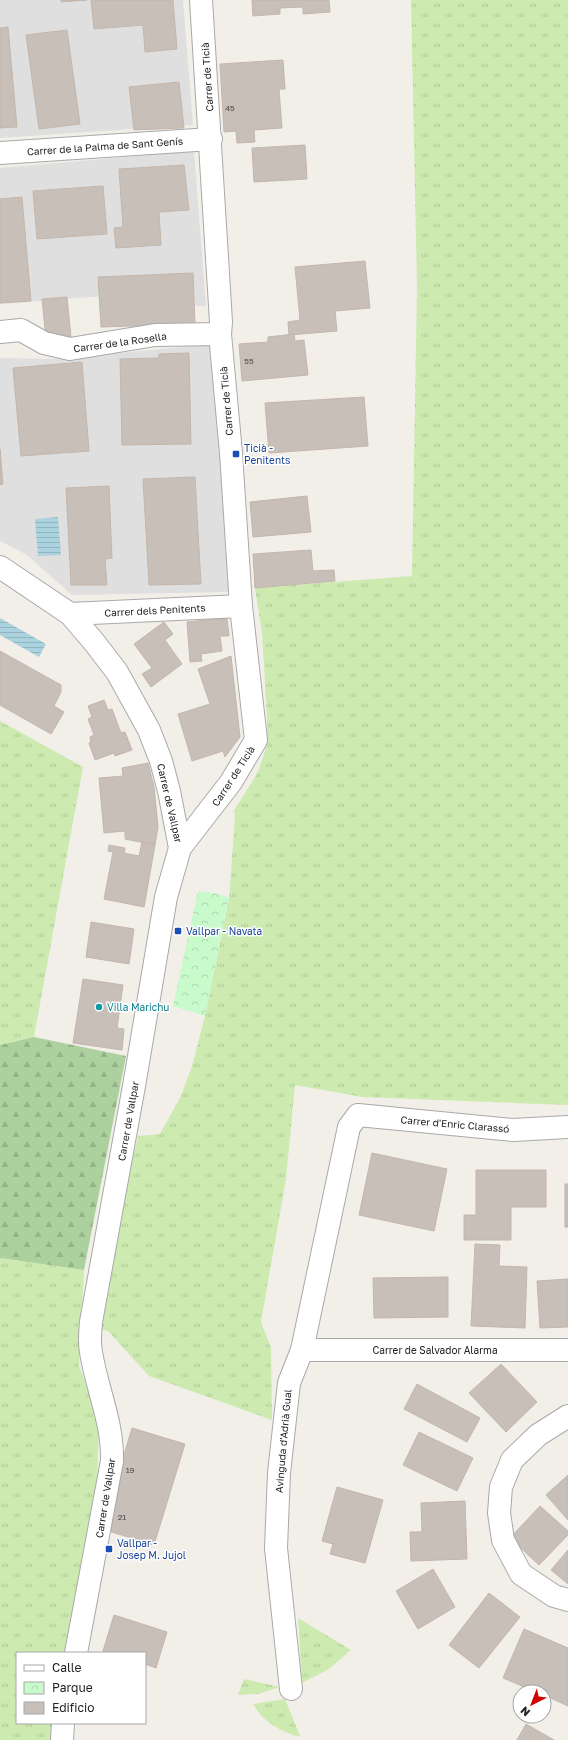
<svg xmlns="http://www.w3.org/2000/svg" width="568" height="1740" viewBox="0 0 568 1740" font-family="'Golos Text',sans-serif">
<defs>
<pattern id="grass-tufts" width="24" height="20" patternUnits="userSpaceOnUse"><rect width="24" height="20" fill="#cdebb0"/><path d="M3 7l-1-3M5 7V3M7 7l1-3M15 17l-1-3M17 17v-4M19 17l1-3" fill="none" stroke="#b0c997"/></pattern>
<pattern id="forest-firs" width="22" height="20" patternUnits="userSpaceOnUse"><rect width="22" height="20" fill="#add19e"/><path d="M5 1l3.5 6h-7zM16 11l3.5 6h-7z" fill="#95b388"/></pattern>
<pattern id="park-crowns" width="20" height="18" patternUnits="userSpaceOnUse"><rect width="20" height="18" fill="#c8facc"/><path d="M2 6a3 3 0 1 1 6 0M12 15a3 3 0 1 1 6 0" fill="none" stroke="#acd6af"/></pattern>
<pattern id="water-rules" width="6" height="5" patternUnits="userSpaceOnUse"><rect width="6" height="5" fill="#aad3df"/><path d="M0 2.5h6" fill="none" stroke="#92b5bf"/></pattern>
</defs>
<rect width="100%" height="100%" fill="#f2efe9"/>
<g fill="#e0dfdf">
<polygon points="0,0 183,0 193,125 0,138"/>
<polygon points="194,151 206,306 161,306 145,293 0,304 0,168"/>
<polygon points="214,344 229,592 72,595 27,555 0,541 0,358 55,359"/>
</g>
<g fill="url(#grass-tufts)">
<polygon points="411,0 568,0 568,1105 362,1097 295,1085 286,1179 261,1322 271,1348 272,1420 149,1376 108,1331 98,1329 107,1273 138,1136 160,1134 181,1096 192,1066 205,1016 229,899 235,816 236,814 233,812 258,772 267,745 267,717 262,633 255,588 412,576 417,287"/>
<polygon points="0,721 83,767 34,1037 0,1045"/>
<polygon points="0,1258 84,1270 79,1366 99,1417 97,1490 64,1653 17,1653 17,1723 62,1723 61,1740 0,1740"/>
<polygon points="298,1618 351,1650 329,1669 302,1683"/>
<polygon points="244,1679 280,1687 258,1694 238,1695"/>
<path d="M285 1699 300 1736V1737C280 1731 264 1723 253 1704Z"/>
</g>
<polygon fill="url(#forest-firs)" points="34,1037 126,1056 84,1270 0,1258 0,1045"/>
<polygon fill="url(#park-crowns)" points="198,891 215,893 229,898 205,1016 173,1006"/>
<g fill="url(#water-rules)">
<polygon points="58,517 61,555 38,556 35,519"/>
<polygon points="0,618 46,644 39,657 0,635"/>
</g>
<g fill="#c7bfb8" stroke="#c4b6ab">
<polygon points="61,0 87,0 61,2"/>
<polygon points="91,0 173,0 177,49 145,52 143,25 94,29"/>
<polygon points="252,0 329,0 330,12 303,14 303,7 280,8 280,14 253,16"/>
<polygon points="8,27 17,127 0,128 0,28"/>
<polygon points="67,30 80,124 39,129 26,35"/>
<polygon points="283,60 285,89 279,89 282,128 254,130 255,142 237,143 236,131 224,132 220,64"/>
<polygon points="179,82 184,128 134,130 129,87"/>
<polygon points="305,145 307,179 254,182 252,148"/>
<polygon points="184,165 189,210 159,212 161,245 116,248 114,228 123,227 119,169"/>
<polygon points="103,186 107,234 37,239 33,191"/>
<polygon points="22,197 31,301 0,303 0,199"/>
<polygon points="365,261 370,308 335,311 337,331 289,335 288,322 300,320 295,267"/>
<polygon points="193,273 195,324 101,327 98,277"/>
<polygon points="67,297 71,337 46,339 42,299"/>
<polygon points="294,334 295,341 304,340 308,375 242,381 239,344 268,342 268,337"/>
<polygon points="189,353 191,444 122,445 120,359 159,358 159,354"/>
<polygon points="82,362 89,451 21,456 13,368"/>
<polygon points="364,397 368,446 269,453 265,403"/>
<polygon points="0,449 3,484 0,485"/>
<polygon points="195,477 201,584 149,585 143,479"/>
<polygon points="109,486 112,558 105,559 107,585 71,585 66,488"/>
<polygon points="307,496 311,532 253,537 250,502"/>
<polygon points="311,550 313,571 334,570 335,581 255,588 253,554"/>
<polygon points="227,618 229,636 220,636 222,651 201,654 202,661 190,662 187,622"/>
<polygon points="164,622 173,634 165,640 182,664 151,687 142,674 152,668 134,644"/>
<polygon points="0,651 61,685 61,692 54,706 64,712 51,734 0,705"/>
<polygon points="231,656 240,737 225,757 223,751 192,761 178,714 210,704 198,669"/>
<polygon points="104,700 108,710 112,709 121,733 125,732 132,750 115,756 114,753 95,760 89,743 91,742 90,737 94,735 88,719 92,717 88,706"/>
<polygon points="148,763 154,787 158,827 155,845 125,839 125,831 104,833 99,778 123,776 122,768"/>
<polygon points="142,842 155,845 144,907 104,899 113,852 108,851 109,845 125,848 124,853 139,856"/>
<polygon points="91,922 134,929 129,964 86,957"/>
<polygon points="83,979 123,985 117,1028 124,1029 122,1050 73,1043"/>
<polygon points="372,1153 447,1169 434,1231 359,1215"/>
<polygon points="476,1170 546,1170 546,1207 511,1207 511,1240 464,1240 464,1215 476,1215"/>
<rect x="565" y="1184" width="3" height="43"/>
<polygon points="475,1244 500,1245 499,1266 527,1267 525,1328 471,1326"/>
<polygon points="448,1277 448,1317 374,1318 373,1278"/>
<polygon points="568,1279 568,1327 540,1328 537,1281"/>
<polygon points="501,1364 537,1402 506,1432 469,1393"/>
<polygon points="417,1384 480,1418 467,1442 404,1409"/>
<polygon points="132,1428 185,1444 154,1545 102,1529"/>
<polygon points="419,1432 473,1458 457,1491 403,1465"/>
<polygon points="568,1475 568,1520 546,1495"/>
<polygon points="337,1487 383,1500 365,1563 330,1554 333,1544 322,1541"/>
<polygon points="465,1501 467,1559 411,1561 410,1532 422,1532 421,1503"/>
<polygon points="540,1506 568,1531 568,1535 539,1565 510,1538"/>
<polygon points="568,1550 568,1584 551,1570"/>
<polygon points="433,1569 455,1607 418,1629 396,1591"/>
<polygon points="489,1593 520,1617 479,1668 449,1645"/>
<polygon points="114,1615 167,1632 156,1668 145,1664 145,1653 111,1653 103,1651"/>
<polygon points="524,1629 568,1648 568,1706 544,1695 544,1692 536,1692 503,1678"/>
<polygon points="526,1724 554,1740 517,1740"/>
</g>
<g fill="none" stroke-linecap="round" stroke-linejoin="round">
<defs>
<g id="minor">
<polyline points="0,153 211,139"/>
<polyline points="0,332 21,330 44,343 70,349 155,335 220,334"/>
<path d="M0 567 70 614 94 642 117 672 149 730 161 761 169 791 180 848 166 897 134 1086 91 1322C90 1332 89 1342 91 1352 97 1390 113 1422 112 1461L76 1653"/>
<polyline points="70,614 241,606"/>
<polyline points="180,848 231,782 256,740 241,606 231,453 220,334 221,322 201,0"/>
<polyline points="302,1350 568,1350"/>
<polyline points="568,1416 538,1435 512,1460 501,1487 499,1513 503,1540 521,1574 554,1596 568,1600"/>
<polyline points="291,1689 276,1548 279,1473 289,1383 302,1350 349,1127 358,1115 513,1130 568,1127"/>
<polyline points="62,1740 63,1723"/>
</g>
</defs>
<use href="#minor" stroke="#a9a9a9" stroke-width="24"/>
<use href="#minor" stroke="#fff" stroke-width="22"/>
</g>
<g fill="#1a4fb4" stroke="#fff" stroke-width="1.5">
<rect x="232" y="450" width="8" height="8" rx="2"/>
<rect x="174" y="927" width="8" height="8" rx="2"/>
<rect x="105" y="1545" width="8" height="8" rx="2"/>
</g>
<circle fill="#0f9aa8" stroke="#fff" stroke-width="1.5" cx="99" cy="1007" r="4"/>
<g text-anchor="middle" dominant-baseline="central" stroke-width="3" stroke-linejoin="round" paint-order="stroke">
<g font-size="8" fill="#4b4948">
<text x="230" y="108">45</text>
<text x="249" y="361">55</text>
<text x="130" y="1470">19</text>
<text x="122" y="1517">21</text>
</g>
<g font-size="10" fill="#222" stroke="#fff">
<text transform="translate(207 77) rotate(-94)">Carrer de Ticià</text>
<text transform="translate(105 146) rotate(-4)">Carrer de la Palma de Sant Genís</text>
<text transform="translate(120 342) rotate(-8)">Carrer de la Rosella</text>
<text transform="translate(226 401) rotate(-95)">Carrer de Ticià</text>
<text transform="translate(155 610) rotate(-3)">Carrer dels Penitents</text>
<text transform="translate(233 776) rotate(-57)">Carrer de Ticià</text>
<text transform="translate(170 803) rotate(77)">Carrer de Vallpar</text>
<text transform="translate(128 1121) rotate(-80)">Carrer de Vallpar</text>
<text transform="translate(455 1124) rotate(5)">Carrer d'Enric Clarassó</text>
<text x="435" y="1350">Carrer de Salvador Alarma</text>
<text transform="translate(283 1441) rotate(-85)">Avinguda d'Adrià Gual</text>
<text transform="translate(105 1498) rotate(-81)">Carrer de Vallpar</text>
</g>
<g font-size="10" fill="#164399" stroke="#fff" text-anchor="start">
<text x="244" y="448">Ticià -<tspan x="244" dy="12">Penitents</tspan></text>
<text x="186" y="931">Vallpar - Navata</text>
<text x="117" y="1543">Vallpar -<tspan x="117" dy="12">Josep M. Jujol</tspan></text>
</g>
<g font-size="10" fill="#0d838f" stroke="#fff" text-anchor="start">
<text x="107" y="1007">Villa Marichu</text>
</g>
</g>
<rect x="16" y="1652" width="130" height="72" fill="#ffffff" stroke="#a7a7a7"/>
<rect x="24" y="1665" width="20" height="6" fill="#ffffff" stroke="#a7a7a7"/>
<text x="52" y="1672" font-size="12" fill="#222222">Calle</text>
<rect x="24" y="1682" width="20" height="12" fill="url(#park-crowns)" stroke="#a7a7a7"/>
<text x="52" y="1692" font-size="12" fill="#222222">Parque</text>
<rect x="24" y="1702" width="20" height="12" fill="#c7bfb8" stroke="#a7a7a7"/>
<text x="52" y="1712" font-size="12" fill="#222222">Edificio</text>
<g transform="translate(532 1704) rotate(222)"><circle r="19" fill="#ffffff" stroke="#a7a7a7"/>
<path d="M0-3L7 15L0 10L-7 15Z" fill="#d40000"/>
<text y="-6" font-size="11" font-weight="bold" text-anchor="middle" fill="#222222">N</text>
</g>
</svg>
